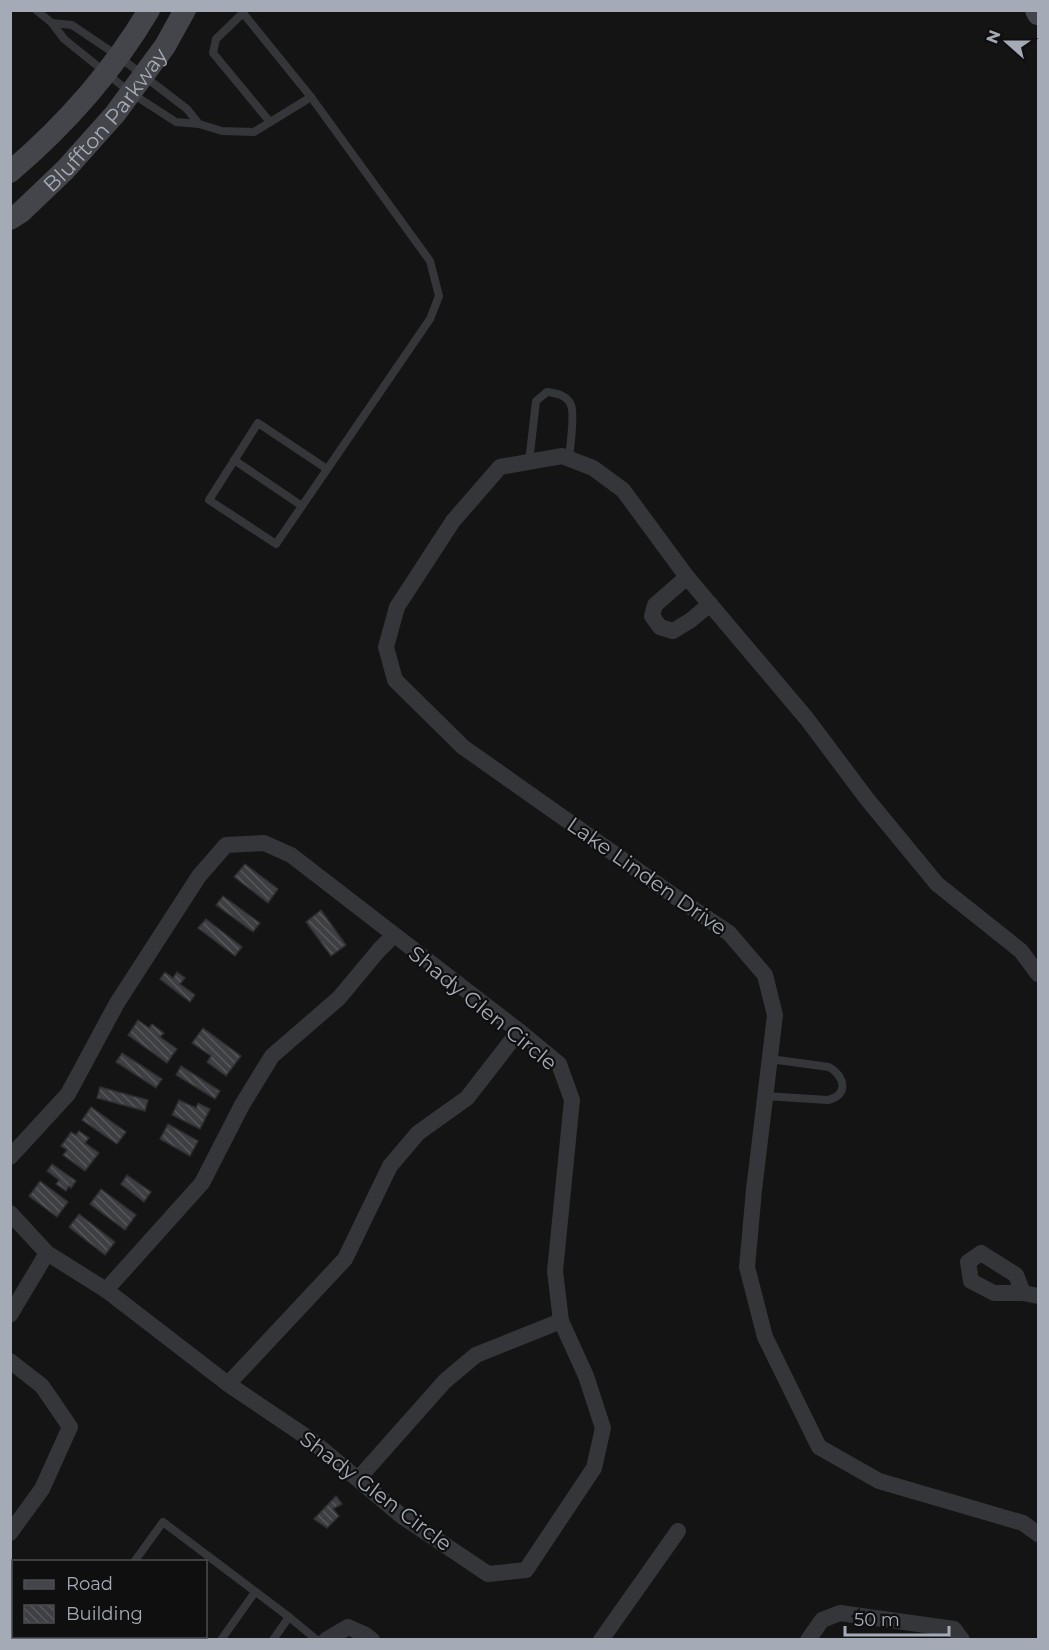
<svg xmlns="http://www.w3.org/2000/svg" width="1049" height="1650" viewBox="0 0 1049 1650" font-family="Montserrat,sans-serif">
<defs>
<pattern id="building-back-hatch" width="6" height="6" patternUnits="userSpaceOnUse" patternTransform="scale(1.5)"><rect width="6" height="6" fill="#3e3f42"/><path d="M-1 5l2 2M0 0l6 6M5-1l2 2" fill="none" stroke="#57585b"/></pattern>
</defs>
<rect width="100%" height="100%" fill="#141415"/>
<g fill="url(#building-back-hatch)" stroke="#2e2e31" stroke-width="1.5">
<polygon points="245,864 278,889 268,903 234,877"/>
<polygon points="223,896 260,923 253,932 216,905"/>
<polygon points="321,910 346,945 331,956 306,922"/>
<polygon points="206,919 242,947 235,956 198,928"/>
<polygon points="165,972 173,978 177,972 185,978 180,984 195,995 190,1002 160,979"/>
<polygon points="138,1020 149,1028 152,1024 164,1033 160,1037 177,1049 167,1063 128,1035"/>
<polygon points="203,1028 241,1056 226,1076 207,1062 211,1056 192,1043"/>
<polygon points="122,1053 162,1079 156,1088 116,1062"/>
<polygon points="181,1066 220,1091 215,1099 176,1075"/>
<polygon points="100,1087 148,1100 145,1111 97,1098"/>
<polygon points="179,1100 196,1108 198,1103 210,1109 200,1129 172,1115"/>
<polygon points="91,1107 126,1132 117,1144 82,1120"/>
<polygon points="168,1124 198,1141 190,1156 160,1139"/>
<polygon points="79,1131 89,1138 85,1143 99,1153 85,1171 63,1155 67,1150 61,1146 71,1132 76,1135"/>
<polygon points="52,1164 76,1181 71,1188 69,1186 66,1191 56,1184 59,1180 47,1171"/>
<polygon points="127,1175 151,1192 144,1202 121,1184"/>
<polygon points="40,1181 68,1202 57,1217 29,1196"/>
<polygon points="101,1189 136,1215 125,1230 90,1204"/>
<polygon points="79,1214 115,1242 105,1255 69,1227"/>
<polygon points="336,1496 342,1504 333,1509 339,1516 327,1528 314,1519"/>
<polygon points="106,1636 161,1636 165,1639 167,1636 195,1636 199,1640 104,1640"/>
</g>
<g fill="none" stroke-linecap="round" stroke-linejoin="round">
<g stroke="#35363a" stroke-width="8">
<polyline points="36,10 52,23"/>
<polygon points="52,23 72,25 118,56 187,109 199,124 176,122 131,93 64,39"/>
<polyline points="270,122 213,53 216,39 243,13 311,97 430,261 439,296 430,319 276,544 209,500 258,423 327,469"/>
<polyline points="199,124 222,131 254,132 311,97"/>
<polyline points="234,460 302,506"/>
<path d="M529 462 536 401 547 392C556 393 567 395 571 405 575 415 570 447 569 458"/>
<path d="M765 1096 828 1100C850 1095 844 1075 829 1067L770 1059"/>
<polyline points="134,1562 163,1522 289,1617"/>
<polyline points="77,1640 79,1636"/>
<polyline points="221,1640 255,1592"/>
<polyline points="273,1640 289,1617 317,1640"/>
</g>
<g stroke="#35363a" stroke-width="16">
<polyline points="687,577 655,605 652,616 660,627 673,631 691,620 710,604"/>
<polyline points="1038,974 1021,951 937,884 867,799 807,719 687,577 623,490 593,468 562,456 500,467 453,521 397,607 386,647 395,680 463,747 677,898 729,933 765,975 775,1015 754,1190 747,1267 765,1337 819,1447 879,1481 1023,1523 1038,1534"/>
<polyline points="10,1157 68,1094 117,1003 199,876 226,845 264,843 291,855 519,1031 559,1064 572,1100 555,1271 561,1321 586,1376 603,1428 594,1468 526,1570 488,1574 403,1517 311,1440 228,1384 106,1290 47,1253 10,1213"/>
<polyline points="106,1290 202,1183 242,1105 272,1056 339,998 379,950 394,935"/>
<polyline points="1023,1293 1016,1275 981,1253 968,1262 971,1281 994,1293 1023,1293 1038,1296"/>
<polyline points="10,1315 47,1253"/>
<polyline points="10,1361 42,1386 70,1427 42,1489 10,1533"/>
<polyline points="228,1384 345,1259 390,1166 418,1133 467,1098 519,1031"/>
<polyline points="358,1479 445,1381 476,1355 561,1321"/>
<polyline points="326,1640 348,1627 364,1634 372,1640"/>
<polyline points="601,1640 678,1531"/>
<polyline points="808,1640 822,1620 840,1613 954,1629 962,1640"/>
</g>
<g stroke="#43454a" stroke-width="22">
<polyline points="1036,10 1038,14"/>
<path d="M10 172C64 126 113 71 149 10"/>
<path id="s1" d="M10 219 21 212 65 170 115 114 165 46 185 10"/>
</g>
</g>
<g text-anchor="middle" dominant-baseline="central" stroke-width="4.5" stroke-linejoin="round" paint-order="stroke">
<g font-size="21" fill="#a5abb6" stroke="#0f0f10">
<text stroke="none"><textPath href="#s1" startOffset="138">Bluffton Parkway</textPath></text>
<text transform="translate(647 876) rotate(35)">Lake Linden Drive</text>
<text transform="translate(483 1008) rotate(39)">Shady Glen Circle</text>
<text transform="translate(376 1491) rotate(37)">Shady Glen Circle</text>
</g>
</g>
<rect width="1049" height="1650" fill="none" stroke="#a5abb6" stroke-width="24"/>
<rect x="12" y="1560" width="195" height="78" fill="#0f0f10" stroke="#4b4d52" stroke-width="1.5"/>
<rect x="24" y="1580" width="30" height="9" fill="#43454a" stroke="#4b4d52" stroke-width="1.5"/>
<text x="66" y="1590" font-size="18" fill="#a5abb6">Road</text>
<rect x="24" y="1605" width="30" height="18" fill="url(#building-back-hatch)" stroke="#4b4d52" stroke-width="1.5"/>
<text x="66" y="1620" font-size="18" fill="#a5abb6">Building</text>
<g transform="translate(1007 42) rotate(291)" stroke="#0f0f10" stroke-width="4.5" paint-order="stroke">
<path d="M0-4.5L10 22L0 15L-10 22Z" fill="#a5abb6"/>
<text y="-9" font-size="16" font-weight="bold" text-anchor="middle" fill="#a5abb6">N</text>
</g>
<path d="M845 1626v9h104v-9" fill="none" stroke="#a5abb6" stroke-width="3"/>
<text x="854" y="1626" font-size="18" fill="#a5abb6" stroke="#0f0f10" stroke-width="4.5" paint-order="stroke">50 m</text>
</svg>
